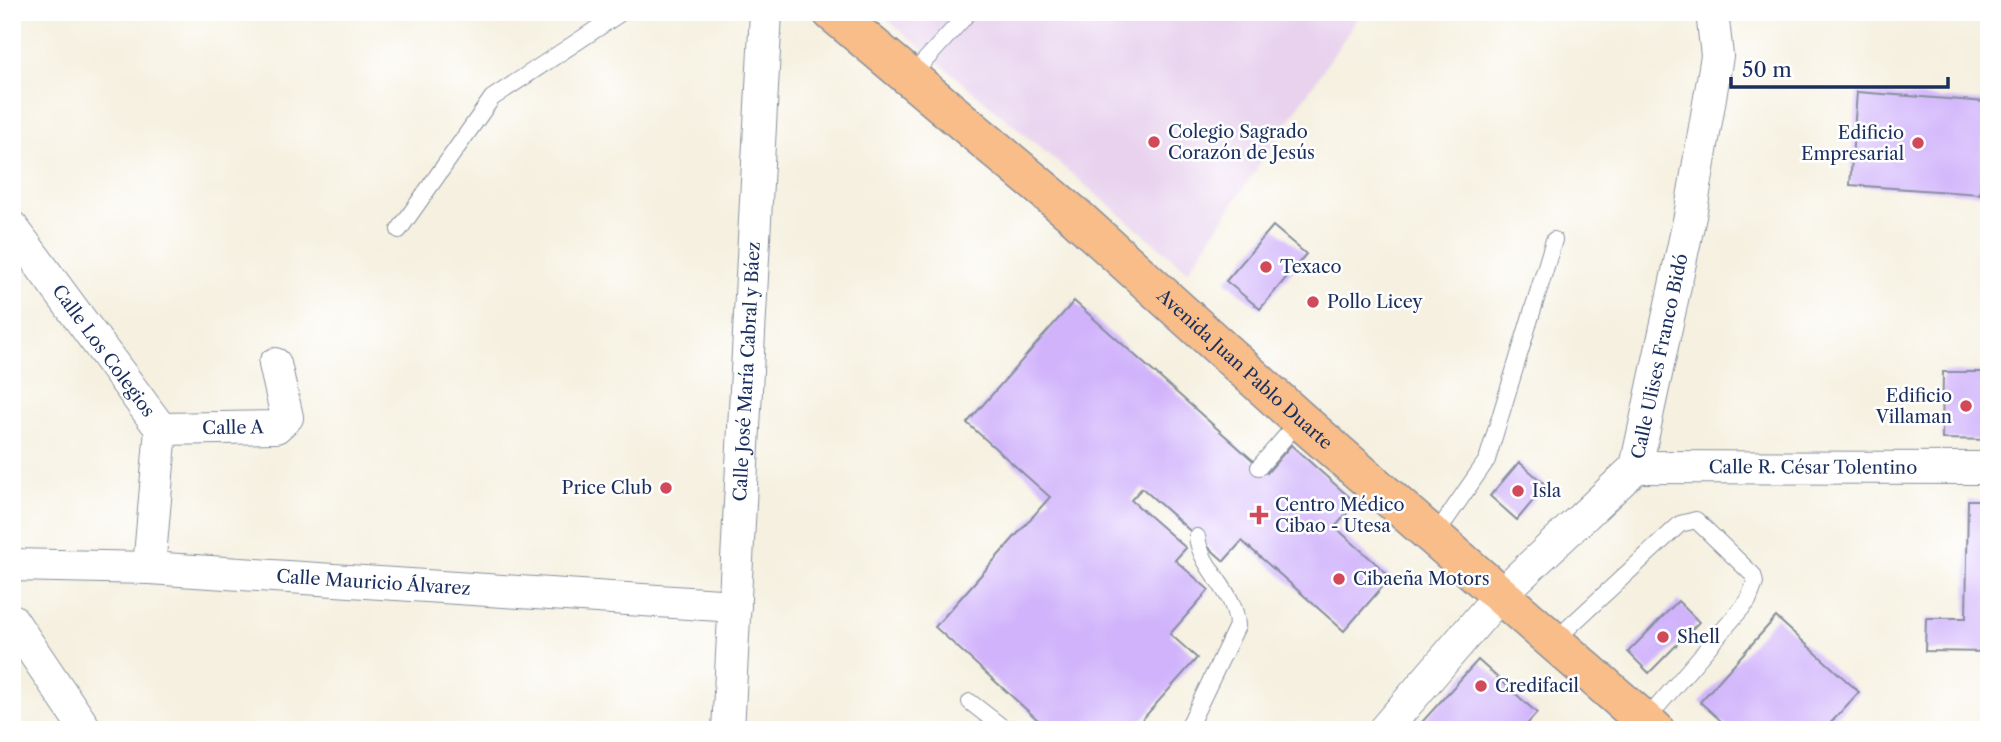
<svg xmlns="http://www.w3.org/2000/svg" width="2001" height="742" viewBox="0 0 2001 742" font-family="'Libre Caslon Text',serif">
<rect width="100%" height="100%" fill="#fff"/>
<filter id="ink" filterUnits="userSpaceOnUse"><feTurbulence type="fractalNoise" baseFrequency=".0143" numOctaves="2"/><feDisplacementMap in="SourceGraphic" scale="14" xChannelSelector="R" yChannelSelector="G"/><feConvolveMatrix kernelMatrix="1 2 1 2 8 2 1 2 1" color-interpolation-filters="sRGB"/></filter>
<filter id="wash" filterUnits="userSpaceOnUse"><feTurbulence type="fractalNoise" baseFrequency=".00686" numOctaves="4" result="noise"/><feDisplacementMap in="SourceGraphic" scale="28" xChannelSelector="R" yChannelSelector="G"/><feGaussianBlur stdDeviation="1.57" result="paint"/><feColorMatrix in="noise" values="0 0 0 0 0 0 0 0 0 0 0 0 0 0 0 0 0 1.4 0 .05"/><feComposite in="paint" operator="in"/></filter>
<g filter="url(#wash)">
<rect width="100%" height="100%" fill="#f5f0df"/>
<polygon fill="#e8d2ee" points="878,12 1362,12 1188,271"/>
<g id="blocks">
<g fill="#d0b3fb">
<polygon points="1857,92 1986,102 1980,194 1850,185"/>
<polygon points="1273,226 1306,254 1260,309 1226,281"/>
<polygon points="1074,301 1267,473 1291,445 1356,503 1335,527 1391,577 1344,631 1242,541 1224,561 1142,488 1131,500 1186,548 1175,560 1209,590 1170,634 1197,658 1133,730 1049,730 935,627 1050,497 967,423"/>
<polygon points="1943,372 1989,372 1989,440 1942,439"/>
<polygon points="1519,462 1546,485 1517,520 1490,496"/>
<polygon points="1968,500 1989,500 1989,652 1925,651 1926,618 1966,618"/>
<polygon points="1678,601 1699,622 1649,673 1628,652"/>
<polygon points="1776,617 1859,692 1826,728 1829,730 1731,730 1700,702"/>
<polygon points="1478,660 1537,713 1522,730 1419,730 1422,722"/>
</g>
</g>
</g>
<g filter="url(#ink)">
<use href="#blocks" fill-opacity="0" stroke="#88909e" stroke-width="2"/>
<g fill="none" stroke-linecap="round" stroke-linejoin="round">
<defs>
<g id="service">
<polyline points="910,77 969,12"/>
<polyline points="399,230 492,98 622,12"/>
<polyline points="1259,467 1300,420"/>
<polyline points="1434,537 1487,460 1554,240"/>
<polyline points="1554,641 1680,524 1696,520 1753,575 1755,583 1748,601 1645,721"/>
<polyline points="970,702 1006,730"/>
<path d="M1187 730 1237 626C1236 590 1202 572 1197 537"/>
</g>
<g id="minor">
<path id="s1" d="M12 227 161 429 149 568"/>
<path id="s2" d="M161 429 276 427 287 417 275 364"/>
<path id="s3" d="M1636 467 1989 468"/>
<path id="s4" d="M12 565 149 568 735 606"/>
<polyline points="12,620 86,730"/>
<path id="s5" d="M728 730 766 12"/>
<path id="s6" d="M1384 730 1499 596 1636 467 1690 216 1717 56 1712 12"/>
</g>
<g id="primary">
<path id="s7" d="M832 12 1075 216 1300 420 1655 730"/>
</g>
</defs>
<use href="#service" stroke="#88909e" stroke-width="18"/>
<use href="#minor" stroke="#88909e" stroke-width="34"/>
<use href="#primary" stroke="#88909e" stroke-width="41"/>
<use href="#service" stroke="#fff" stroke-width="16"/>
<use href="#minor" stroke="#fff" stroke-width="32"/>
<use href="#primary" stroke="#f8bd89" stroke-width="38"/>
</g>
</g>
<g fill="#d1495b" stroke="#fff" stroke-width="2.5">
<circle cx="1154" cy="142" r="7"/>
<circle cx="1918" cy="143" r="7"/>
<circle cx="1266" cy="267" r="7"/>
<circle cx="1313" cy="302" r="7"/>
<circle cx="1966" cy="406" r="7"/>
<circle cx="666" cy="488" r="7"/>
<circle cx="1518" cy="491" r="7"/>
<path d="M1255.5 504.5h7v7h7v7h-7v7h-7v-7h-7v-7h7z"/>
<circle cx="1339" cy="579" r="7"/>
<circle cx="1663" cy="637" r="7"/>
<circle cx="1481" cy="686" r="7"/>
</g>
<g text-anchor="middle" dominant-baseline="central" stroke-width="5" stroke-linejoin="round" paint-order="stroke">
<g font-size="18" fill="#1b2f5e" stroke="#fff" text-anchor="start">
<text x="1168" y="132">Colegio Sagrado<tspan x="1168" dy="21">Corazón de Jesús</tspan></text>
<text x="1904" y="133" text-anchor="end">Edificio<tspan x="1904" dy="21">Empresarial</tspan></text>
<text x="1280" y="267">Texaco</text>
<text x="1327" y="302">Pollo Licey</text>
<text x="1952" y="396" text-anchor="end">Edificio<tspan x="1952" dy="21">Villaman</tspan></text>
<text x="652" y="488" text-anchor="end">Price Club</text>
<text x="1532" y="491">Isla</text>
<text x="1275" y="505">Centro Médico<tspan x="1275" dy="21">Cibao - Utesa</tspan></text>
<text x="1353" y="579">Cibaeña Motors</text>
<text x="1677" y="637">Shell</text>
<text x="1495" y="686">Credifacil</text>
</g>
<g font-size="18" fill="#1b2f5e" stroke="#fff">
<text stroke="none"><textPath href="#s1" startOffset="154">Calle Los Colegios</textPath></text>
<text stroke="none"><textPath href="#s6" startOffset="478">Calle Ulises Franco Bidó</textPath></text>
<text stroke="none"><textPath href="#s7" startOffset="546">Avenida Juan Pablo Duarte</textPath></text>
<text stroke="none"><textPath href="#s5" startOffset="359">Calle José María Cabral y Báez</textPath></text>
<text stroke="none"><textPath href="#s2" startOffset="72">Calle A</textPath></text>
<text stroke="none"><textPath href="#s3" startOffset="177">Calle R. César Tolentino</textPath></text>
<text stroke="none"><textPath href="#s4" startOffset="362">Calle Mauricio Álvarez</textPath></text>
</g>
</g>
<rect width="2001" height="742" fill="none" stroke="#fff" stroke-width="42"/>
<path d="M1731 77v10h217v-10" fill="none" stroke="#1b2f5e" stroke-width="3.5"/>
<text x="1742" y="77" font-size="21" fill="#1b2f5e" stroke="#ffffff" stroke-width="5" paint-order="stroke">50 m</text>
</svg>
